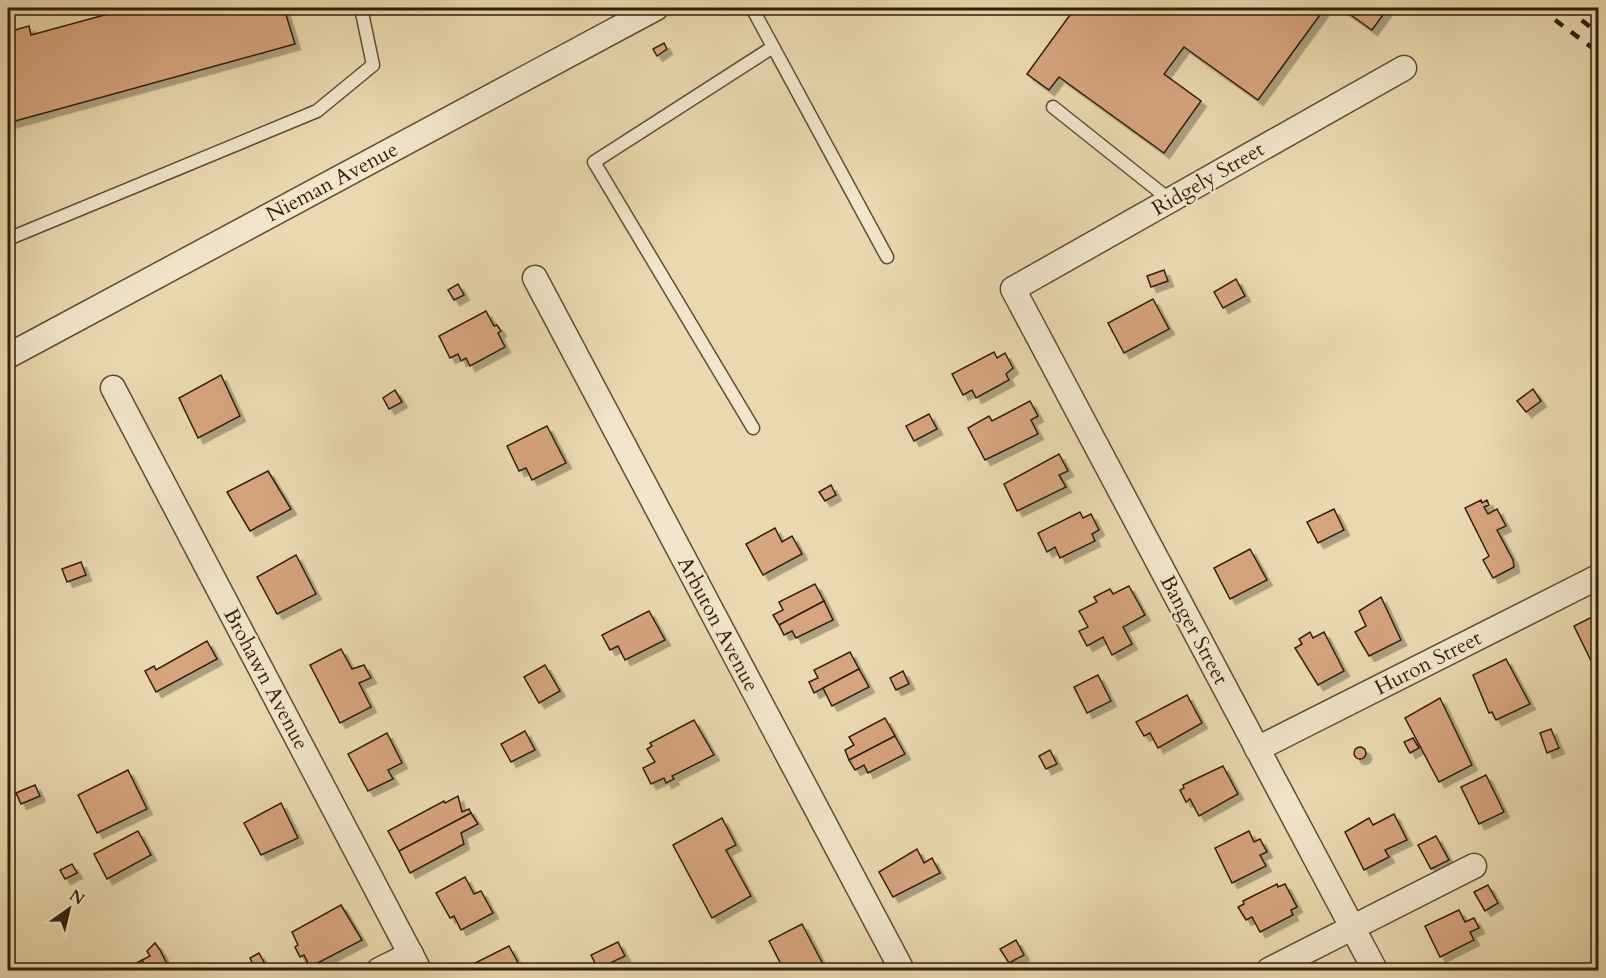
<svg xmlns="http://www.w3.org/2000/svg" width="1606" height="978" viewBox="0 0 1606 978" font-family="Cardo,serif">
<defs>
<filter id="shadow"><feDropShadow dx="5.5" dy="5.5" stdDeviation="0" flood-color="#0004"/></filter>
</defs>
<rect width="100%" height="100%" fill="#ead9af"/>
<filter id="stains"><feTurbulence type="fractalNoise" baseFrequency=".00333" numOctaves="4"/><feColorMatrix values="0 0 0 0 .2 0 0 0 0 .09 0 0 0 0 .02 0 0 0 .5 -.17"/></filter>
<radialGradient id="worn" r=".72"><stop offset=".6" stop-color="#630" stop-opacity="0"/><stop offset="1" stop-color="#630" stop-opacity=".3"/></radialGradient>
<g fill="#d6a47f" stroke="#301f09" stroke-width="1.5" filter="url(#shadow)">
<polygon points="130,8 284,8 295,44 8,123 8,32 29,26 31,35"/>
<polygon points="1075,8 1325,8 1258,100 1184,47 1164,74 1201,101 1164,153 1059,77 1049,90 1027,74"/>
<polygon points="1341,8 1388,8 1372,30"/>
<polygon points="664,43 667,49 657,56 653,49"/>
<polygon points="1164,270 1168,281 1151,287 1147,276"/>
<polygon points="1236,279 1245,296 1223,308 1214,292"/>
<polygon points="458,284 464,295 454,300 448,290"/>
<polygon points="1153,299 1169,329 1124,353 1108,323"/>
<polygon points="486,311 494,326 497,325 501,331 498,333 505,347 470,366 466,358 461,361 458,354 450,358 439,336"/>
<polygon points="994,352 997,358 1005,353 1013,368 1006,374 1009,380 976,398 972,390 963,395 952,374"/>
<polygon points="221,375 240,416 198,438 179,398"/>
<polygon points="1533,389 1541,401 1526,412 1517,401"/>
<polygon points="395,390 402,402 389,409 383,398"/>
<polygon points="1030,401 1038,416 1031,420 1038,434 985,460 968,428 989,416 992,421"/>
<polygon points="929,414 937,429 914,441 906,426"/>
<polygon points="547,426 566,463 532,480 526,468 519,471 507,446"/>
<polygon points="1059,454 1068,471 1059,475 1066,487 1017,511 1004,484"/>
<polygon points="268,471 291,509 250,531 227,492"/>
<polygon points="831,485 836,495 825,501 819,492"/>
<polygon points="1481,500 1482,503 1487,500 1489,505 1484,507 1488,514 1497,509 1506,526 1497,530 1513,560 1514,567 1493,578 1483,560 1489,556 1465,508"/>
<polygon points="1334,509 1344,530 1318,543 1307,522"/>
<polygon points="1080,512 1083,518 1091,514 1099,530 1092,534 1095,541 1060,558 1055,547 1047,552 1038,533"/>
<polygon points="775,528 782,542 792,536 802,554 763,575 746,544"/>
<polygon points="1250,549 1267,580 1230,599 1214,568"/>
<polygon points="296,555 316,594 277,614 257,577"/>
<polygon points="81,562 86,575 67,582 62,569"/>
<polygon points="815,584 824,601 779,625 773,615 783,610 779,602"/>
<polygon points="1129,586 1145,615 1123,627 1132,644 1112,655 1103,637 1087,646 1079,631 1088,627 1079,611 1097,602 1094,597 1110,589 1113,594"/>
<polygon points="1381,597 1401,640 1369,656 1355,632 1366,626 1359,611"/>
<polygon points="824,601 833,620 796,638 792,631 784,635 779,625"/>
<polygon points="649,611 665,640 625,660 618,646 610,650 602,635"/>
<polygon points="1598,614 1598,675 1574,626"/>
<polygon points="1310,632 1313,638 1324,632 1344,671 1318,685 1295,648 1302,644 1299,639"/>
<polygon points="207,641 217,659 156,692 145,671 154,666 156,670"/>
<polygon points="341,649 352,669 364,665 371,678 359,683 371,707 340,723 310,665"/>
<polygon points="850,652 859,669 814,693 809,682 818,678 814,670"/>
<polygon points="1506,659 1530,704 1496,720 1492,712 1489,713 1473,675"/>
<polygon points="545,665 560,691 539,703 524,677"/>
<polygon points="859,669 869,687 832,706 823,688"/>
<polygon points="903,671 909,684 896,690 890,678"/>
<polygon points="1098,675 1111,701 1087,713 1074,687"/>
<polygon points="1187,695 1202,723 1158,748 1150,733 1144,736 1136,722"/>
<polygon points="1440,698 1472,765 1439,782 1405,718"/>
<polygon points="885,718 895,736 849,760 845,750 854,745 849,737"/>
<polygon points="694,720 714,755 672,776 674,779 666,783 664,778 651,784 643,768 655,762 647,749 652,746 650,743"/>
<polygon points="1551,729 1559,748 1547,753 1540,733"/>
<polygon points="525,731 535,750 511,762 501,744"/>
<polygon points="387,733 402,763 388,770 393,779 368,791 348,754"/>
<polygon points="895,736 905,754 868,773 864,765 855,770 849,760"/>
<polygon points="1413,738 1419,748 1410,753 1404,742"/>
<circle cx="1360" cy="753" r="6"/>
<polygon points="1050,750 1057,764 1046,769 1039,756"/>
<polygon points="1223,766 1238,794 1199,816 1190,799 1186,802 1180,790 1184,788 1183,785"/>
<polygon points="128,770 147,809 97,833 78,795"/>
<polygon points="1486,775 1504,812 1479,824 1461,787"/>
<polygon points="35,785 40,796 21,804 16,793"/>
<polygon points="458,796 462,812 469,809 471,813 399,851 388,831 444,801 445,803"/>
<polygon points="281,803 298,838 261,855 244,823"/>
<polygon points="471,813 478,824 461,833 464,844 410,873 399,851"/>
<polygon points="1394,814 1407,840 1385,850 1389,857 1364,870 1345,832 1369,818 1373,825"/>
<polygon points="722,818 736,845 726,850 751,896 712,918 673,845"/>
<polygon points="138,831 151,855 107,879 94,854"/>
<polygon points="1249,831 1254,842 1260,839 1267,852 1260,855 1266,866 1232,883 1215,848"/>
<polygon points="1436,836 1449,860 1431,869 1418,845"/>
<polygon points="917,849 924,863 932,858 940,873 893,897 879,872"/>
<polygon points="72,864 77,873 65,879 60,870"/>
<polygon points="465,877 474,894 481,891 493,913 461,930 454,916 450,918 436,893"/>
<polygon points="1277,884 1278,887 1285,884 1297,907 1291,910 1293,915 1260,932 1252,917 1246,920 1238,907 1244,904 1243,901"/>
<polygon points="1488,885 1498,903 1485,911 1474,892"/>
<polygon points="341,905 362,940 310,967 304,955 300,957 295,947 298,945 292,932"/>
<polygon points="1459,910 1465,922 1474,918 1479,928 1470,932 1474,940 1440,957 1425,926"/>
<polygon points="802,924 826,970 784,970 769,941"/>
<polygon points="1016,940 1024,955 1009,963 1000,949"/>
<polygon points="618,942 625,956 598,969 591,955"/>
<polygon points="155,943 160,950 170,970 147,970 142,960 150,956 147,951"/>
<polygon points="509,946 522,970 471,970 469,966"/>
<polygon points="259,953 265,964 255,969 250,958"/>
<polygon points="142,960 147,970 128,970 127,968"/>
</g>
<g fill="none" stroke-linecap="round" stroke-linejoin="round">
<defs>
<g id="service">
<polyline points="752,8 887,257"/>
<polyline points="1053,107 1170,200"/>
<polyline points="8,239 317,111 373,65 361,8"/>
<polyline points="753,428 594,162 773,47"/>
</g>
<g id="minor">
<polyline points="535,278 902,970"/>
<polyline points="8,356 656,8"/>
<polyline points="113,388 419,970"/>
<polyline points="1257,749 1598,577"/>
<polyline points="379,970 411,954"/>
<polyline points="1269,970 1474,866"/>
<polyline points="1375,970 1013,289 1404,68"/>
</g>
</defs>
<use href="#service" stroke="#5e4e32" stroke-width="15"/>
<use href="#minor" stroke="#5e4e32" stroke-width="27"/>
<use href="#service" stroke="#f1e6cb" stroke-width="12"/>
<use href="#minor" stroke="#f1e6cb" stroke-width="24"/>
<g stroke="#301f09" stroke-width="4.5" stroke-dasharray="10 10" stroke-linecap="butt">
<polyline points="1539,8 1598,52"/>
<polyline points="1566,8 1598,33"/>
</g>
</g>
<g text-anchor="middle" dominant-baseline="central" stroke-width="4.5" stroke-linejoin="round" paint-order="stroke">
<g font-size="21" fill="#301f09" stroke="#f1e6cb">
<text transform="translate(1208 179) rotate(-30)">Ridgely Street</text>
<text transform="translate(332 182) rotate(-28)">Nieman Avenue</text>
<text transform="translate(718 624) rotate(62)">Arbuton Avenue</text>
<text transform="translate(1194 630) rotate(62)">Banger Street</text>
<text transform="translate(1428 663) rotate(-27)">Huron Street</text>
<text transform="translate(266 679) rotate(62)">Brohawn Avenue</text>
</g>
</g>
<rect width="1606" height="978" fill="none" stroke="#ead9af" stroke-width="30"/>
<rect x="9" y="9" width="1588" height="960" fill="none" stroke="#301f09" stroke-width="3"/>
<rect x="15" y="15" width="1576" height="948" fill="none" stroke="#301f09" stroke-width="1.5"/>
<g transform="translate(69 909) rotate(34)" stroke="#f1e6cb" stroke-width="4.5" paint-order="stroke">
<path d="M0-4.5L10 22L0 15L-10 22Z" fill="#301f09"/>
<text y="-9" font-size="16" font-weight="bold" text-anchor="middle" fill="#301f09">N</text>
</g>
<rect width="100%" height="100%" filter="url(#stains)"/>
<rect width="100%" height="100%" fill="url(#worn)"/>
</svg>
